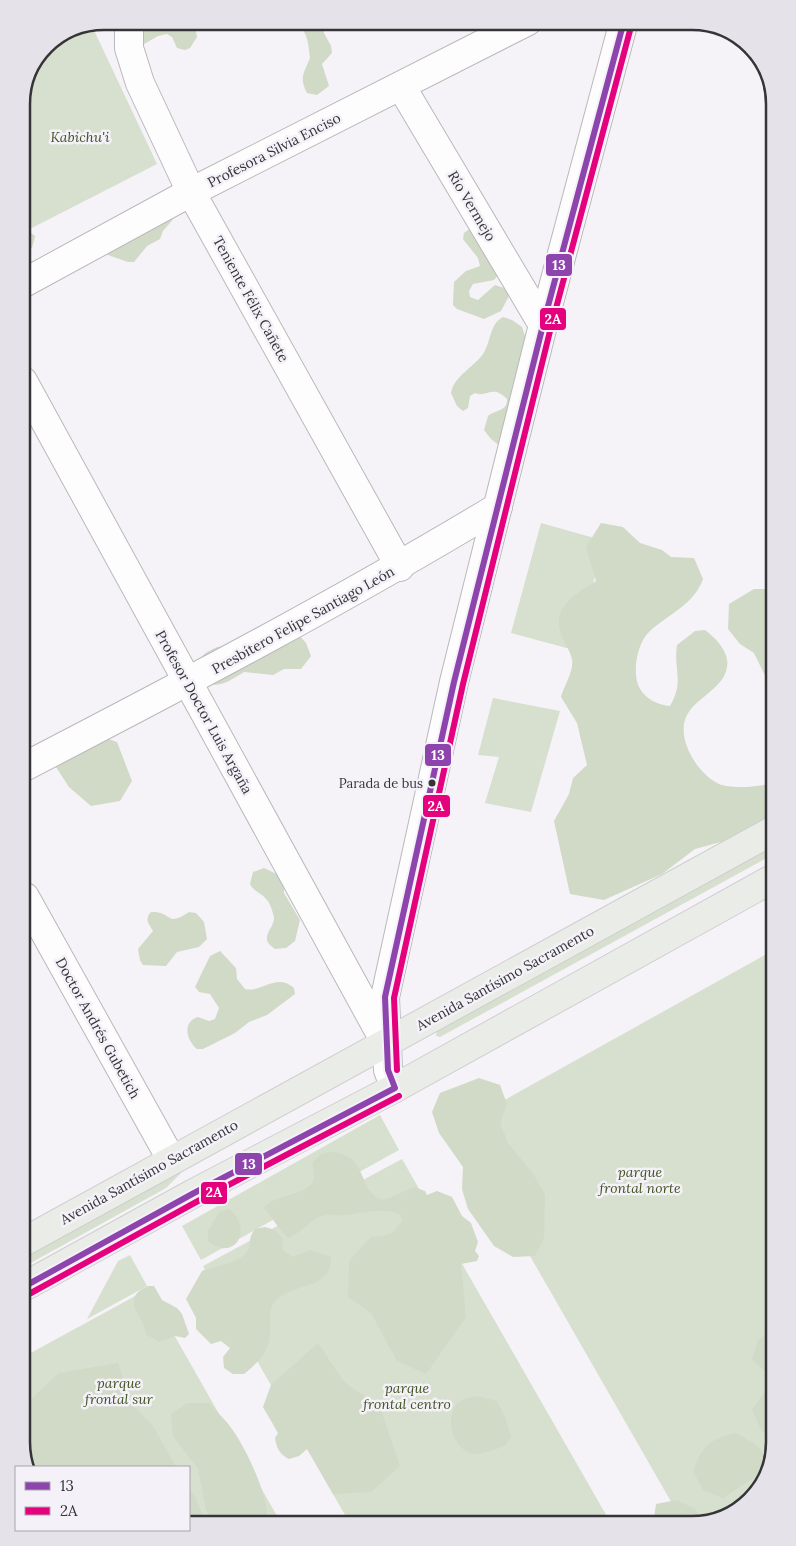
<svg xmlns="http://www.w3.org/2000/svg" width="796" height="1546" viewBox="0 0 796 1546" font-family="Lora,serif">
<rect width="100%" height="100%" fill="#f5f3f7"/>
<g fill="#d7dfcf">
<polygon points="92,26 157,164 22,233 21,99 46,45"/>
<polygon points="541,523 605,541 574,650 511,633"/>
<polygon points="493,698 560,711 531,812 485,803 499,757 478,755"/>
<polygon points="772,846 772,855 440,1037 436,1036 437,1030"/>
<polygon points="772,951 775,1443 761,1488 724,1518 681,1519 456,1127"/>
<polygon points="380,1115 399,1150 201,1260 182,1226"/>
<polygon points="402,1159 609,1520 349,1522 203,1266"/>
<polygon points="178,1172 181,1173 166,1188 27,1265 27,1256"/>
<polygon points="130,1255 147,1286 87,1319 118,1261"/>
<polygon points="148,1289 281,1523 189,1524 189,1467 28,1467 27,1355"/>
</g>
<g fill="#d1d9c7">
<polygon points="121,21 194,21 197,37 190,48 185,50 177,48 172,37 167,34 158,36 137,48"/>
<path d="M292 21H321L324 33 331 46 332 53 322 64 329 86 317 95 307 93C299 77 304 73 310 58 308 42 308 29 292 21Z"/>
<path d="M174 214 175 217 163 231 160 239 147 246 134 262H128L105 254 96 230C114 210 149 215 174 214Z"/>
<polygon points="22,226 35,236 32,248 22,255"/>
<polygon points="472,227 499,274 494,280 473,284 469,291 470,297 478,300 495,285 504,288 509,296 501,311 484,319 457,309 453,305 454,282 466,271 480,266 478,258 463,239 464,233"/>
<path d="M503 317 512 320 522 327 526 339 512 406 505 419 500 446 491 439 484 430 488 416C495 410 508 411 507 399 492 384 487 398 475 393L470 396 468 408 463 411 457 406 451 393C454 376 473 368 483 354 491 343 489 324 503 317Z"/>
<path d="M601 523 623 527 640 543 662 550 671 557 694 558 703 579C694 605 668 614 649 632 637 643 632 673 639 687 645 699 658 705 670 706 685 680 673 671 677 645L695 631 705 630C716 638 730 653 727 667 724 690 691 699 685 720 678 742 699 775 719 784 730 789 760 787 772 783V819L728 840 695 849 662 874 604 900 570 894 554 821 569 794 573 778 587 765 577 723 561 697C564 685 574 672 572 659 570 651 564 642 561 634 551 607 577 593 596 581L586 547Z"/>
<polygon points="754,589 771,589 771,688 754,653 740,644 728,629 729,604"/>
<path d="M299 635 306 643 311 656 301 669H284L273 675 244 672C227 682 222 688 201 683 199 664 194 658 213 649 219 646 223 646 229 648Z"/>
<polygon points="77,728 117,742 132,781 120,801 91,806 69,787 54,764"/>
<path d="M264 868 281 876 284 881V893L300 920 295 941 286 948 275 949C255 936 279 927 273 914 272 910 270 903 267 900 262 893 254 892 250 884L253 872Z"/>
<path d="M151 912C173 911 165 928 189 912L196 913 204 922 207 939 199 947 177 952 166 966 143 965 140 960 138 949 153 931C149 924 144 919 151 912Z"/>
<path d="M220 951 236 968 237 979 245 989C262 993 276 972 294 988L295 994 267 1015 249 1022 235 1033 203 1049H197C186 1040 182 1022 198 1017L209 1021 215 1019 219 1008 210 994 199 992 195 987 210 956Z"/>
<polygon points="773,1033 773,1067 765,1048"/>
<polygon points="479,1078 500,1085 507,1104 500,1123 508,1143 534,1175 545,1195 544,1238 535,1256 513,1257 494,1246 468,1209 462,1189 463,1167 439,1133 432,1112 440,1093"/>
<path d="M331 1152C370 1154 356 1193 384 1200L414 1187 425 1191 427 1195 437 1191 452 1197 462 1216 471 1223 478 1242 475 1251 479 1256 477 1261 461 1264 466 1317 426 1374 397 1361 371 1313 348 1297 349 1261 371 1237C390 1235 390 1237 402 1221L401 1215C383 1206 362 1214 344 1215 336 1216 329 1213 321 1216 310 1221 301 1232 289 1238 281 1234 272 1216 264 1208 273 1194 311 1196 314 1178 314 1173 312 1167 313 1162L321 1154Z"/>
<path d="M229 1209C255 1230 233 1263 208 1241V1231L219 1212Z"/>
<path d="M265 1227 275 1230 283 1238 282 1249 292 1257 311 1250 331 1257C332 1290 295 1282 276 1300 266 1309 272 1329 269 1341 265 1356 255 1365 244 1374H233L224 1368 223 1357 230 1348 221 1341 211 1344 196 1329V1318L186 1299 202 1271C215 1266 242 1263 248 1250 252 1242 247 1240 255 1229Z"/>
<path d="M148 1286H154L162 1300 177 1308 182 1314 189 1334 185 1338 175 1336 159 1342 146 1334C145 1317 118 1299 148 1286Z"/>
<polygon points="774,1327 774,1371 767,1373 752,1360 758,1340"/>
<path d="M318 1343 344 1382 380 1407 400 1466 371 1492 333 1494 307 1449 299 1456 289 1459C280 1455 276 1447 275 1438L278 1433 263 1407 271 1385Z"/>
<polygon points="118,1363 133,1405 153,1426 176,1467 28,1467 27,1406 31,1399 59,1373"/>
<polygon points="774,1390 775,1443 774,1446 761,1429 752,1410 764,1393"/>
<path d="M477 1396 497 1401 505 1417 511 1437 505 1446C496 1449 485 1454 474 1454 454 1452 443 1417 458 1403 463 1399 470 1397 477 1396Z"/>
<path d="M187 1403H209C216 1411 226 1420 232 1429 248 1452 268 1495 268 1523H215L206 1510 198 1469 173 1436 171 1414Z"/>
<path d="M736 1433 755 1444 767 1457 758 1475 723 1498 703 1490 693 1471C703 1445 708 1440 736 1433Z"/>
<polygon points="189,1489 196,1499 206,1524 189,1524"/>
<polygon points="677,1500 695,1509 702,1519 654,1519 656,1504"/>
</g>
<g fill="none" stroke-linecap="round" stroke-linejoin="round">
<defs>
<g id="minor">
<polyline points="129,21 129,48 140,83 191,192 400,567"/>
<polyline points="401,86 543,325"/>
<polyline points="22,284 191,192 528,21"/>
<polyline points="23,381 385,1042"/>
<path d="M24 767C184 684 344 600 498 507"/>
<polyline points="25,897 171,1159"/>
<polyline points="395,1088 388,1070 385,997 454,682 543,325 624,21"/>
</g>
<g id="major">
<polyline points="27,1240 772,831"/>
<polyline points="27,1285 194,1193 395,1088 772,879"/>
</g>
</defs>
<use href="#minor" stroke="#bab8bc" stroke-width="30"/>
<use href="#major" stroke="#cfced0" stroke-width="30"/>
<use href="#minor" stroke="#fefdfe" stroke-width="28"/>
<use href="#major" stroke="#eaede7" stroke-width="28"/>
<defs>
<polyline id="bus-1" points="27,1285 194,1193 395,1088 388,1070 385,997 454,682 543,325 624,21"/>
<g id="bus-2">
<polyline points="397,1070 394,998 463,684 551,327 632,23"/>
<polyline points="31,1293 198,1201 399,1096"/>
</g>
</defs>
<use href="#bus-1" stroke="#f4f1f9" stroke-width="10"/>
<use href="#bus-2" stroke="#f4f1f9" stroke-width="10"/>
<use href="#bus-1" stroke="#8e44ad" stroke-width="6"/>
<use href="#bus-2" stroke="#e5007d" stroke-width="6"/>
</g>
<circle fill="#353437" stroke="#f4f1f9" stroke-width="2" cx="432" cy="783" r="4.5"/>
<g text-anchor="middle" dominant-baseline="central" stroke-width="5" stroke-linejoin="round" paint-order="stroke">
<g font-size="13" fill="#353437" stroke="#f4f1f9" text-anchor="end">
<text x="423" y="783">Parada de bus</text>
</g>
<g font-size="14" font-style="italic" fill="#3f541f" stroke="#f4f1f9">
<text x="80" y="137">Kabichu'i</text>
<text x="640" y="1172">parque<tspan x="640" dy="16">frontal norte</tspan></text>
<text x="119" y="1383">parque<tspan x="119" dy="16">frontal sur</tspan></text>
<text x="407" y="1388">parque<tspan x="407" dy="16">frontal centro</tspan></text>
</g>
<g font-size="14" fill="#353437" stroke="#f4f1f9">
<text transform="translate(274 150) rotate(-27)">Profesora Silvia Enciso</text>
<text transform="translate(472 206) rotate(59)">Río Vermejo</text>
<text transform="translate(251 299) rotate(61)">Teniente Félix Cañete</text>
<text transform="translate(303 620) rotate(-29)">Presbítero Felipe Santiago León</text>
<text transform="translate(204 712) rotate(61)">Profesor Doctor Luis Argaña</text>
<text transform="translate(505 978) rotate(-29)">Avenida Santísimo Sacramento</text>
<text transform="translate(98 1028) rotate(61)">Doctor Andrés Gubetich</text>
<text transform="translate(149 1172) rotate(-29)">Avenida Santísimo Sacramento</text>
</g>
</g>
<path d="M0 0H796V1546H0ZM104 30H692A74 74 0 0 1 766 104V1442A74 74 0 0 1 692 1516H104A74 74 0 0 1 30 1442V104A74 74 0 0 1 104 30Z" fill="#e5e2e9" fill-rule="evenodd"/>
<path fill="none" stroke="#353437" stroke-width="2.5" d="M104 30H692A74 74 0 0 1 766 104V1442A74 74 0 0 1 692 1516H104A74 74 0 0 1 30 1442V104A74 74 0 0 1 104 30Z"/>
<g stroke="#f4f1f9" stroke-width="2">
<rect x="545" y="253" width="28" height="24" rx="5" fill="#8e44ad"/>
<rect x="539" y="307" width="28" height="24" rx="5" fill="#e5007d"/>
<rect x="424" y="743" width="28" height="24" rx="5" fill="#8e44ad"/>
<rect x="422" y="794" width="29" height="24" rx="5" fill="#e5007d"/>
<rect x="234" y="1152" width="29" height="24" rx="5" fill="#8e44ad"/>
<rect x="200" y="1181" width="28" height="24" rx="5" fill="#e5007d"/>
</g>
<g font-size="14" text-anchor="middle" font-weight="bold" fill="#fff">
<text x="559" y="270">13</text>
<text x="553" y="324">2A</text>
<text x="438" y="760">13</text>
<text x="436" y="811">2A</text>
<text x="249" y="1169">13</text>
<text x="214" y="1197">2A</text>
</g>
<rect x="15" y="1466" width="175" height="65" fill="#f4f1f9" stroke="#a8a5ab"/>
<rect x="25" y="1482" width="25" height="8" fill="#8e44ad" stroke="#a8a5ab"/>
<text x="60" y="1491" font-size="15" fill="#353437">13</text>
<rect x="25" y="1507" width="25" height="8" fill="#e5007d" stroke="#a8a5ab"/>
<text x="60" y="1516" font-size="15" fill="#353437">2A</text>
</svg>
